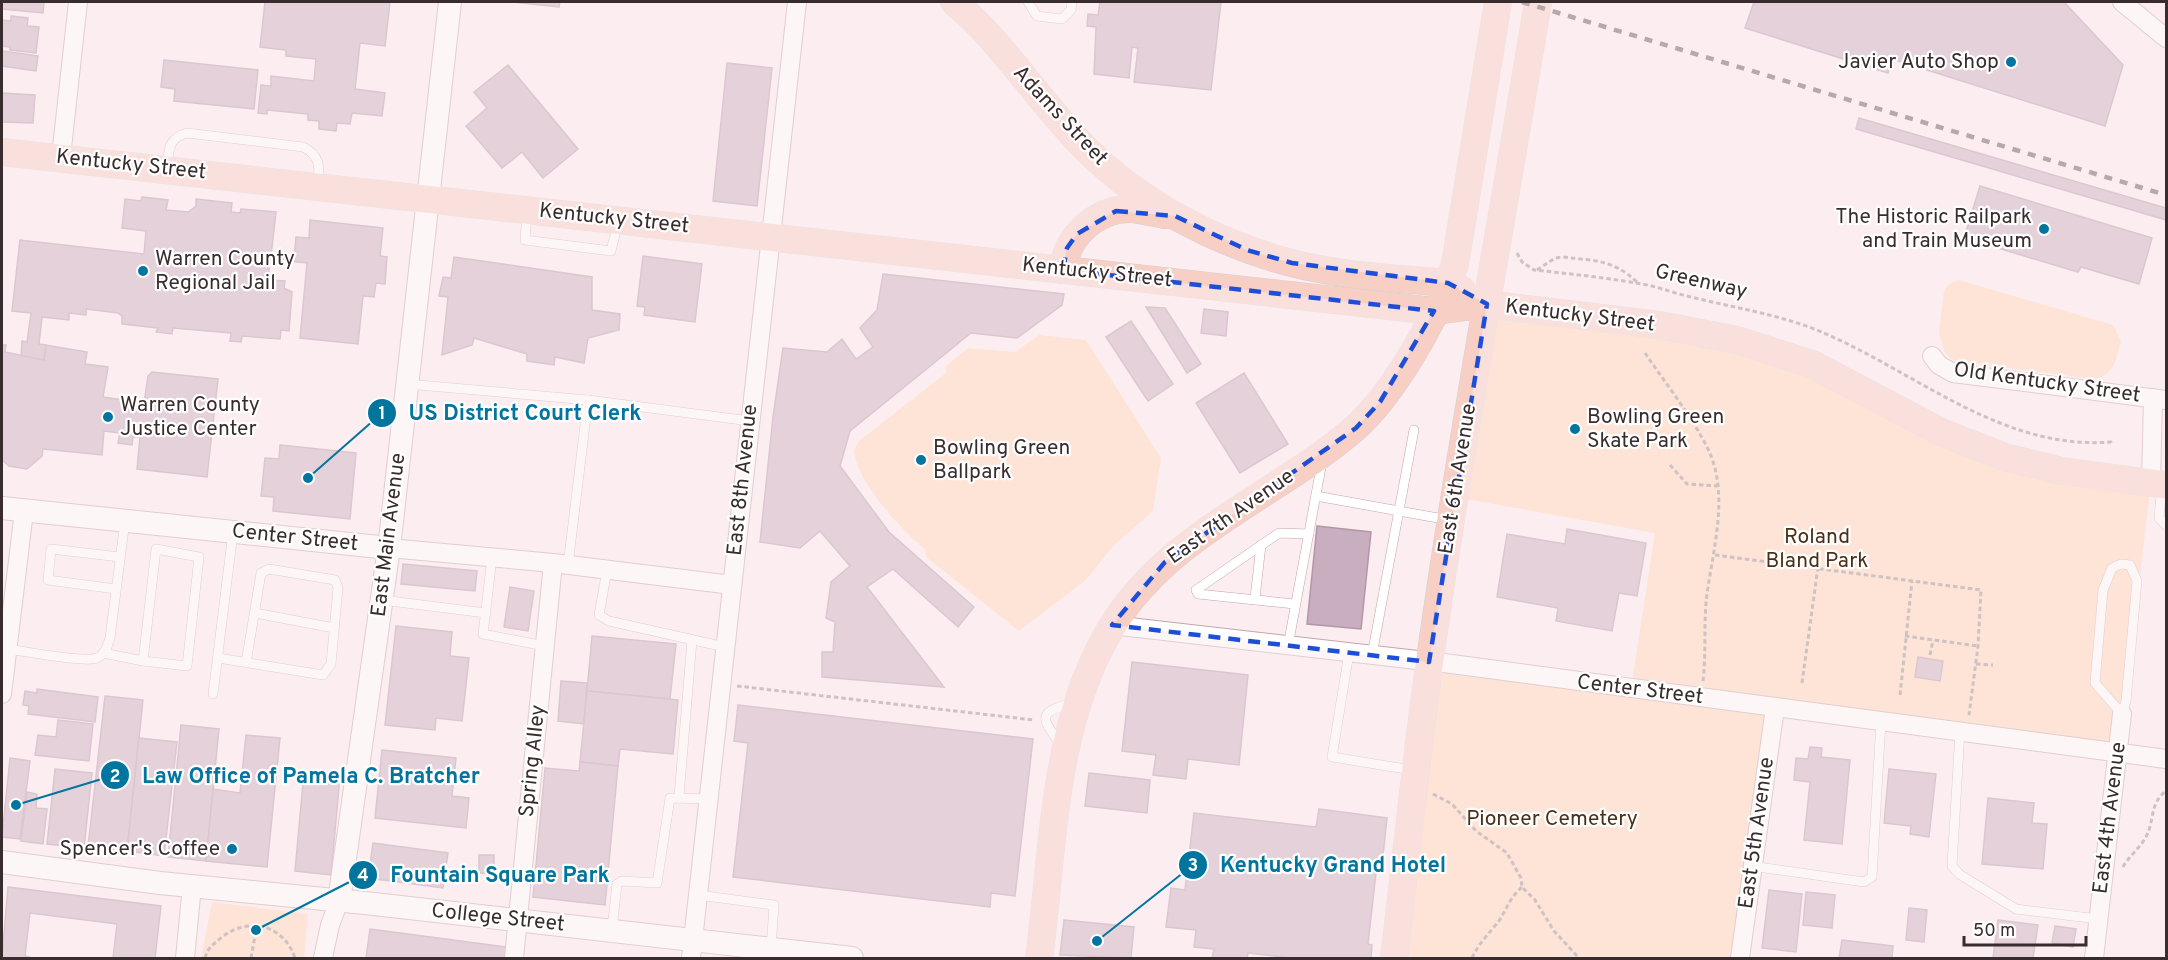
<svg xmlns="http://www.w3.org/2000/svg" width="2168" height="960" viewBox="0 0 2168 960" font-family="Overpass,sans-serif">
<rect width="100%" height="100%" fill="#fceef0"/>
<g fill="#fed7b6">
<path d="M1959 280 2113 325 2121 341C2116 358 2115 375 2095 379L1954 361 1945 353 1939 333 1944 291 1949 284Z"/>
<polygon points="1487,304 1748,342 1941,432 2151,483 2119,752 1773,706 1742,958 1394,958 1430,659 1631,688 1655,533 1455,497"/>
<path d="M1039 335 1086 340 1161 458 1153 511 1113 546 1086 580 1019 631 926 557 925 549C902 532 855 479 854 450L859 441 946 373 945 367 968 348 1015 352Z"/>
<polygon points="212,902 308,914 304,958 201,958"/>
</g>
<g fill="#c9aebf" stroke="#b197a7" stroke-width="1.5">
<polygon points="2,2 44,2 43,13 2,9"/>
<polygon points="265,2 390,2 385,46 360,43 355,89 385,93 382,116 352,113 350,124 337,123 336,131 319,129 319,121 308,120 308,114 267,110 267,114 258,113 261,85 271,86 271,76 314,81 316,59 286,56 286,50 260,47"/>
<polygon points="512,2 560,2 559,7"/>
<polygon points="1100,2 1221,2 1211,90 1134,82 1138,48 1132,47 1129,78 1094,74 1096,27 1087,26 1088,14 1098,15"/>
<polygon points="1754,2 2064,2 2123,65 2105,126 1892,59 1888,73 1745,28"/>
<polygon points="11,16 28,18 27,26 39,27 36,53 10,50 10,47 2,46 2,20 11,21"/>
<polygon points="2,51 38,56 36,71 2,66"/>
<polygon points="164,60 258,70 254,109 174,101 175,89 161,87"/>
<polygon points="727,63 772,68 757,206 713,201"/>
<polygon points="508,65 578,149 543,178 522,152 502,168 466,126 487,108 474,92"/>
<polygon points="2,93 35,95 33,123 2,122"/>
<polygon points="1859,118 2166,208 2166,220 1856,129"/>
<polygon points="1980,186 2152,238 2139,284 2081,267 2078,272 1964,238"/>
<polygon points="142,197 168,200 166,210 188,212 196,206 196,199 232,203 231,212 240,213 241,209 276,212 271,256 294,258 296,237 309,238 310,220 383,228 380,256 387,257 385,284 376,283 374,297 363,296 358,344 300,338 307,263 270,259 268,280 285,281 284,288 292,292 289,331 281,330 280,339 242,336 241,342 230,341 231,333 173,328 172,334 156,332 158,328 122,324 122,316 118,313 86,309 86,315 69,313 69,320 42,317 39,344 46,345 44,360 21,357 22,341 27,342 31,313 12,311 20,240 144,254 146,231 122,228 125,199 141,201"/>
<polygon points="643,256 702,264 695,322 644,315 645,307 637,306"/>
<polygon points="454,257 592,277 592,310 620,314 619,330 588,338 584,363 555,357 554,365 527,361 527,354 474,338 472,345 442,355 448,297 439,296 443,277 451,278"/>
<polygon points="883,274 1064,294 1062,305 1017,338 971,333 850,431 840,466 889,532 974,607 958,627 893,569 867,587 944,687 822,677 822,652 833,652 835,622 826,618 831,582 850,566 820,531 800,548 760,542 773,417 783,348 827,352 842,339 856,359 873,347 860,328 877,310"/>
<polygon points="1146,307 1165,308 1201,364 1187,373"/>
<polygon points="1204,309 1228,312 1226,336 1201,333"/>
<polygon points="1131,321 1173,384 1148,401 1106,337"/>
<polygon points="2,345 6,345 5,352 44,360 46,345 87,352 85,364 108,367 103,397 144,403 148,376 152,372 218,379 207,477 137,469 140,437 133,437 132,445 118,443 120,433 104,431 102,455 43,449 42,456 27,469 9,466 2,460"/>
<polygon points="1244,373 1288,444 1240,473 1196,403"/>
<polygon points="280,445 356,453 350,519 273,511 274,497 261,496 265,458 279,459"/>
<polygon points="1317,526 1371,532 1361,629 1307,624"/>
<polygon points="1567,529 1646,543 1637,596 1619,593 1612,631 1556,621 1558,608 1497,597 1507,534 1565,544"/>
<polygon points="403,564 477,571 475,591 401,584"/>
<polygon points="510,587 534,591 528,631 504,627"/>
<polygon points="396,626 452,632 450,656 469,658 462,721 436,718 435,730 385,725"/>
<polygon points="592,636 676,644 670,699 587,691"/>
<polygon points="1918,657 1943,661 1940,681 1915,677"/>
<polygon points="1132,662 1248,675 1239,765 1188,759 1186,779 1153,775 1156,755 1122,751"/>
<polygon points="561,681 587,683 584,724 558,721"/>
<polygon points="37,689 98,697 95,722 28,714 29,706 23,705 25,691 37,693"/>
<polygon points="587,691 678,700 673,754 620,749 618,766 580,762"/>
<polygon points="105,696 143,700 127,851 88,847"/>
<polygon points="738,705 1033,739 1015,896 991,893 990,907 733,877 748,743 734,741"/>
<polygon points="58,720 93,724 89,761 35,755 38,735 56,737"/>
<polygon points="181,725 219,729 206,861 168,857"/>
<polygon points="246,735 280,738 267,867 206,861 213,789 240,793"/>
<polygon points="139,738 177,742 164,856 127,851"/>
<polygon points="1810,747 1822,748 1821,757 1850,760 1842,844 1804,840 1810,782 1794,780 1796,758 1808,759"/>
<polygon points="382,750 456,758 452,796 469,798 466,828 375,818"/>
<polygon points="10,758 30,761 20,839 2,837"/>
<polygon points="580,762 618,766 605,905 533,897 545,768 579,771"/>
<polygon points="55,769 92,773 84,848 47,844"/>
<polygon points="1889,769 1936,774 1929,837 1910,834 1911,826 1884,823"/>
<polygon points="304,772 340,776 331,875 295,871"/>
<polygon points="1089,773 1150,780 1147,813 1085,806"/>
<polygon points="27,792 37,794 36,808 47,809 43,844 21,841"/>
<polygon points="1988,798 2034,803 2032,823 2047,824 2043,869 1982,864"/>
<polygon points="1319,809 1387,818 1382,865 1377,864 1368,944 1372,945 1371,958 1290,958 1248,953 1247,958 1212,958 1214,949 1194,947 1196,930 1166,927 1171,888 1185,890 1194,813 1316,827"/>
<polygon points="373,843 448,853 443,888 368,878"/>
<rect x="479" y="855" width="15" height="18"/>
<polygon points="8,887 161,906 155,958 113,958 117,924 30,913 25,956 32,958 2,958"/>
<polygon points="1769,890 1802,894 1796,952 1762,948"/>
<polygon points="1806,892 1835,895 1832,928 1803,925"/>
<polygon points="1909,908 1927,910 1924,942 1906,940"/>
<polygon points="1064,920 1134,927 1131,958 1060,955"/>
<polygon points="1998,920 2038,925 2033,958 1993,958"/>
<polygon points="2055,926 2076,929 2073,947 2052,943"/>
<polygon points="370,929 514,948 513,958 366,958"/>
<polygon points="1842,940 1893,946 1892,958 1839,958"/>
</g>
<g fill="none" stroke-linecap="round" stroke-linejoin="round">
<defs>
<g id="service">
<polyline points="1028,2 1037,16 1062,19 1071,10 1072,2"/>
<path d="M167 167C169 150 168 138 187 133L303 147C320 155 320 167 318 183"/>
<polyline points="527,212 525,240 611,251 618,223"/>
<polyline points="407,384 588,400 568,565"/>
<polyline points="588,400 750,421"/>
<polyline points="2162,485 2159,518 2166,525"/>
<polyline points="1316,496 1449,520"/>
<polygon points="156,549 199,557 187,666 143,661"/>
<polyline points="492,558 483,634 545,646"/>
<polygon points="2121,564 2130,565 2137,581 2126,701 2122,714 2095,683 2103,590 2112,568"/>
<polyline points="607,570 599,615 609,621 725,647"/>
<polyline points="116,589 48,580 51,549 120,557"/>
<polyline points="1255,598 1261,545"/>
<polyline points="382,600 486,613"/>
<polyline points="1295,604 1198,594 1196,590 1279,533 1309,534"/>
<polyline points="255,613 334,628"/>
<polyline points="1288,646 1322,462"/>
<path d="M7 649C24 651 84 663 97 658 106 654 107 646 110 638L125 521"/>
<polyline points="103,653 143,661"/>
<polyline points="1349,653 1332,757 1412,770"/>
<polyline points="1372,655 1414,430"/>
<polyline points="218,658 323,675 331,664 338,588 335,580 269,569 261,573 246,663"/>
<polyline points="213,694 233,532"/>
<polyline points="1960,731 1952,866 1959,874 2016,909 2098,919"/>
<path d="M1061 745C1041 718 1036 712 1074 703"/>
<polyline points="679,796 692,640"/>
<polyline points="1751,866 1864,882 1872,877 1881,721"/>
<polyline points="698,895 774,905 771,949"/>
<polyline points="612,929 617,884 622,881 657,883 670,798 710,799"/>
</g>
<g id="minor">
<polyline points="2122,2 2166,38"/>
<polyline points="61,157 78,2"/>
<polyline points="1932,356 1939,365 1953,373 2166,400"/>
<polyline points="2151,483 2153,398"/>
<polyline points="389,548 553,563 732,585"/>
<polyline points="1112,625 1452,664 2166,759"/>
<polyline points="2,694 24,511"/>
<polyline points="185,958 192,886"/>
<polyline points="323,958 330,925 339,901"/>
<polyline points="514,958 553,563"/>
<polyline points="691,958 797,2"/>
<polyline points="1740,958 1775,708"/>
<polyline points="2094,958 2122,714"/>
</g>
<g id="tertiary">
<polyline points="2,508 389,548"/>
<polyline points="2,862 160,883 365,903 852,958"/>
<polyline points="339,901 389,548 450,2"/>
</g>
<g id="primary">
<path d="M954 2C1005 44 1040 104 1087 150 1143 205 1216 243 1291 263 1342 276 1396 278 1448 283L1462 290"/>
<polyline points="2,152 1434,311 1487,304 1660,325 1737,340 1812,364 1941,432 2005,457 2062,471 2166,485"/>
<path d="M1063 270C1066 236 1097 208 1132 209 1142 210 1154 213 1165 215"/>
<path d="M1039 958C1054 848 1052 722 1113 625 1170 533 1275 497 1354 429 1394 394 1439 314 1455 264L1498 2"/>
<path d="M1394 958C1406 859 1416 758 1430 659 1461 439 1502 221 1538 2"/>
</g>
</defs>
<use href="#service" stroke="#c4a4a9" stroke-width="10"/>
<use href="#minor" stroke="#c4a4a9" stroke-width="20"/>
<use href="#tertiary" stroke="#c4a4a9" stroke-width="24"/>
<use href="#primary" stroke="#d3d1d1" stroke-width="28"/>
<g stroke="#998c8e" stroke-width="3" stroke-dasharray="4.5 3" stroke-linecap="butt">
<path d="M1517 253 1522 262 1534 270C1572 274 1610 278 1647 285 1662 288 1676 294 1691 297 1731 307 1770 313 1809 327 1909 365 1997 451 2111 442L2112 445"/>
<path d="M1537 270 1555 258 1563 257C1595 261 1613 259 1638 283"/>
<path d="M1645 353C1666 384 1691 415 1708 449 1731 497 1711 554 1706 603 1704 629 1706 655 1703 681"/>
<polyline points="1670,465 1687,484 1717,486"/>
<polyline points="1715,555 1981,590 1978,646 1969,715"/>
<polyline points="1905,636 1978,646"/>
<polyline points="1930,655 1933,640"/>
<polyline points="1976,664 1993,665"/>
<polyline points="1802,683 1818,567"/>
<polyline points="737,686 1034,720"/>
<polyline points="1900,695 1912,581"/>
<polyline points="1433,794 1452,804 1476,831 1507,853 1521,878 1522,887 1535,900 1554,931 1579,958"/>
<path d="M2123 867C2129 856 2140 848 2146 837 2155 820 2149 804 2166 791"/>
<path d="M205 958C208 947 213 945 222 937 249 916 284 925 295 958"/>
<polyline points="251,958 257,925"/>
<path d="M1472 958C1478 945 1485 938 1494 927 1506 914 1507 900 1522 887"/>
</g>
<use href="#service" stroke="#fff" stroke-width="9"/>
<use href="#minor" stroke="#fff" stroke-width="18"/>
<use href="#tertiary" stroke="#fff" stroke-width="22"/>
<use href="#primary" stroke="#f8cfc4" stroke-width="27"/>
<polyline stroke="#605456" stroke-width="4.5" stroke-dasharray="8 8" stroke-linecap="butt" points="1522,2 2166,195"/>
</g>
<path d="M0 0H2168V960H0ZM1116 211 1175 216 1247 250 1292 263 1448 283 1487 304 1429 662 1112 625 1165 562 1356 428 1380 402 1434 311 1063 270 1067 248 1077 234Z" fill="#fceef0" fill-opacity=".55" fill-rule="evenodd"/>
<path fill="none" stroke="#1d4ed8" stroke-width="4.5" stroke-dasharray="12 8" stroke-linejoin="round" d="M1116 211 1175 216 1247 250 1292 263 1448 283 1487 304 1429 662 1112 625 1165 562 1356 428 1380 402 1434 311 1063 270 1067 248 1077 234Z"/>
<g fill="#02759f" stroke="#fff" stroke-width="2">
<circle cx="2011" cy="62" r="6"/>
<circle cx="2044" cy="229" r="6"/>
<circle cx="143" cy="271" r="6"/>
<circle cx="108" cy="417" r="6"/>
<circle cx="1575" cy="429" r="6"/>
<circle cx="921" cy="460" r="6"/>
<circle cx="232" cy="849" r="6"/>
</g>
<g text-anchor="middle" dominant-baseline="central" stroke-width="4.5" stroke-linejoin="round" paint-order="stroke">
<g font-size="21" fill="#382c2e" stroke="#fff" text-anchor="start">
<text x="1999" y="62" text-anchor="end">Javier Auto Shop</text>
<text x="2032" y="217" text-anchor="end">The Historic Railpark<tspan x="2032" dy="24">and Train Museum</tspan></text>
<text x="155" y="259">Warren County<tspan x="155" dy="24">Regional Jail</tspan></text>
<text x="120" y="405">Warren County<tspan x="120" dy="24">Justice Center</tspan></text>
<text x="1587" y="417">Bowling Green<tspan x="1587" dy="24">Skate Park</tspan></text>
<text x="933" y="448">Bowling Green<tspan x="933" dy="24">Ballpark</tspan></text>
<text x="220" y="849" text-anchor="end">Spencer's Coffee</text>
</g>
<g font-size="21" fill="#382c2e" stroke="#fff">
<text transform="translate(1060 116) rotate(47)">Adams Street</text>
<text transform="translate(131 165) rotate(6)">Kentucky Street</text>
<text transform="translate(614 219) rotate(6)">Kentucky Street</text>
<text transform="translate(1097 273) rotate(6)">Kentucky Street</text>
<text transform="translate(1701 282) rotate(13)">Greenway</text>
<text transform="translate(1580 316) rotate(7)">Kentucky Street</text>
<text transform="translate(2047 383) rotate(8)">Old Kentucky Street</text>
<text transform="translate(1458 479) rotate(-81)">East 6th Avenue</text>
<text transform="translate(743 480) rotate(-84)">East 8th Avenue</text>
<text transform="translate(1231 517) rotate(-35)">East 7th Avenue</text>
<text transform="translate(389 535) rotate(-83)">East Main Avenue</text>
<text transform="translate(295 538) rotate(6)">Center Street</text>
<text transform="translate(1640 690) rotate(7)">Center Street</text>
<text transform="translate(533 761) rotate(-84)">Spring Alley</text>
<text transform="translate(2110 818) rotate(-83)">East 4th Avenue</text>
<text transform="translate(1757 833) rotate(-82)">East 5th Avenue</text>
<text transform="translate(498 918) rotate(6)">College Street</text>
</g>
<g font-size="21" fill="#4b3017" stroke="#fff">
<text x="1817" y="537">Roland<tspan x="1817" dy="24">Bland Park</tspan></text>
<text x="1552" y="819">Pioneer Cemetery</text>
</g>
</g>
<path fill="none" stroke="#02759f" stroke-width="2" d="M308 478L382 413M16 805L115 775M1097 941L1193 865M256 930L363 875"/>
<g fill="#02759f" stroke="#fff" stroke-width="2">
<circle cx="308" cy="478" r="6"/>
<circle cx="16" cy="805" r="6"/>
<circle cx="1097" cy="941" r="6"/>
<circle cx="256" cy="930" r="6"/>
<circle cx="382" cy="413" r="15"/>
<circle cx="115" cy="775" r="15"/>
<circle cx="1193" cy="865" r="15"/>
<circle cx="363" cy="875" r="15"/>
</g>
<g font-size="18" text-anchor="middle" font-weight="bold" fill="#fff">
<text x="382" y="419">1</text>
<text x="115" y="782">2</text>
<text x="1193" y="871">3</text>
<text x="363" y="881">4</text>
</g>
<g font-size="22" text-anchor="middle" font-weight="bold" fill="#02759f" stroke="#fff" stroke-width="4.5" stroke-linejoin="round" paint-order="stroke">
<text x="525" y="420">US District Court Clerk</text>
<text x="311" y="783">Law Office of Pamela C. Bratcher</text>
<text x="1333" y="872">Kentucky Grand Hotel</text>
<text x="500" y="882">Fountain Square Park</text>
</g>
<rect width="2168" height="960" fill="none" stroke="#382c2e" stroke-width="6"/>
<path d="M1964 936v9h122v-9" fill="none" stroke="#382c2e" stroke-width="3"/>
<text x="1973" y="936" font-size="18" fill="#382c2e" stroke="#ffffff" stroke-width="4.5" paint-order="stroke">50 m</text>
</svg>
